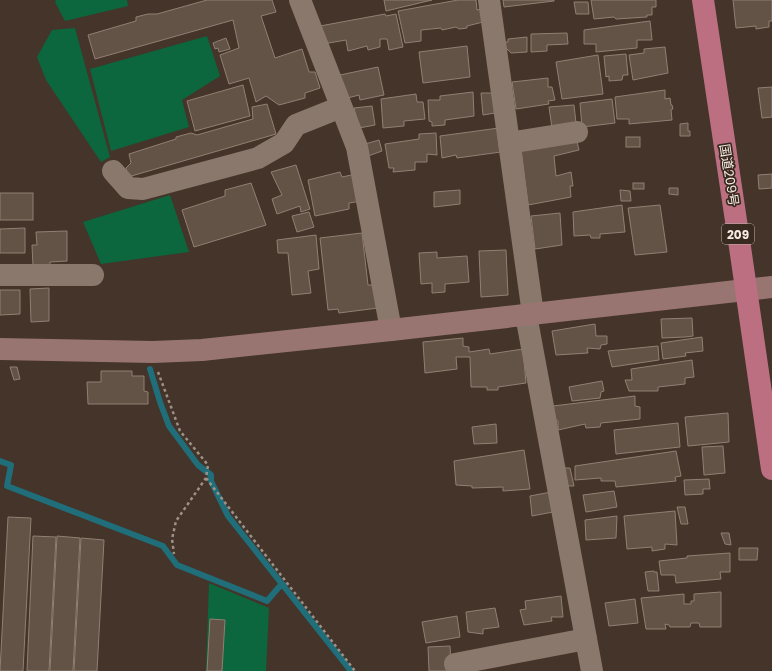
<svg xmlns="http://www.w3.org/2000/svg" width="772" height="671" viewBox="0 0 772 671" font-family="Poppins,'Noto Sans JP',sans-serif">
<rect width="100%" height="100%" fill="#443429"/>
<g fill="#0c663e">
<polygon points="56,0 127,0 128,6 65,21 55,2"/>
<polygon points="75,28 110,157 101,162 46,80 37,57 52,30"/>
<polygon points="207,36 220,76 182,100 189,127 111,151 90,69"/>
<polygon points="170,195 189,252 101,264 83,222"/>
<polygon points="209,583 269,608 266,671 206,671"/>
</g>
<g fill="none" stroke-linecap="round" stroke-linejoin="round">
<g stroke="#1f6e7a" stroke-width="6">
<polyline points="150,369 160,402 169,426 198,465 211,475 211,481 228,516 351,671"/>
<polyline points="0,461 11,465 7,486 163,546 177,565 267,601 279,587 284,585"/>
</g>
</g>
<g fill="#635246" stroke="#927f73">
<polygon points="207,0 272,0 276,12 261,16 275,58 302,49 309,72 315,72 320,88 305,93 305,98 279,105 266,96 256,102 249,78 229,84 220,55 239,48 233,20 95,59 88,35 136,21 136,17 148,14 157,14"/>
<polygon points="384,0 432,0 386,11"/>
<polygon points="458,0 476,0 477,10 482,9 483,22 467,26 467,28 459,29 456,27 442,30 441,28 421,30 421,41 405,43 398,11"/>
<polygon points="503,0 554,0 554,1 504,7"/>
<polygon points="591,0 656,0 656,7 652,7 652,15 647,15 647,17 616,19 614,17 594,19"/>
<polygon points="733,0 772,0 772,21 769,21 769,27 756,29 756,26 736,28"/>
<polygon points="574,2 588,2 589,14 576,14"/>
<polygon points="385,14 386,16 396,14 403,47 389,50 387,39 380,39 380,47 368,50 367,46 348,51 346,40 323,44 320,26"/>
<polygon points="650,21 652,40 637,40 637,48 596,52 596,44 584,44 584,30"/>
<polygon points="567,33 568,44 547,45 547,51 531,52 531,34"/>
<polygon points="527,37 527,52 511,53 507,49 505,49 504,42 508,42 508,39"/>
<polygon points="226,38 230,49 219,52 218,48 215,49 213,43"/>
<polygon points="467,46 470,77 423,83 419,52"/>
<polygon points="665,47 668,73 633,80 629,55 644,53 644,49"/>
<polygon points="626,54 628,75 623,75 622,80 609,81 609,76 606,77 604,56"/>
<polygon points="598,55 603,94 562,99 556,62"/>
<polygon points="378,67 384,95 360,100 359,95 344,99 340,75"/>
<polygon points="548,78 548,87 552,87 555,100 548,101 549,104 516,109 512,82"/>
<polygon points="243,85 250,116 195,131 187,101"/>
<polygon points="772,87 772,117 762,118 758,88"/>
<polygon points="665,90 665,99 670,98 671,105 672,105 673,109 671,110 672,120 629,124 629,119 617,119 615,97"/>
<polygon points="473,92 474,116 445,120 445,125 432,126 432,122 429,121 428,100 440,100 440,96"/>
<polygon points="481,93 493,93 495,113 483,115"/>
<polygon points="416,94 417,102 423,102 425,119 404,121 404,126 383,128 381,99"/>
<polygon points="612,99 615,123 582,127 580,103"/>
<polygon points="267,104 276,134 128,177 126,168 131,163 129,154 176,139 176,137 191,133 197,135 253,119 252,107"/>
<polygon points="574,105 576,123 552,128 549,107"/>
<polygon points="372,106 375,125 359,128 354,108"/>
<polygon points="688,123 688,131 690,131 690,136 680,136 680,124"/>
<polygon points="499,128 501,152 457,158 456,155 442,158 440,136"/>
<polygon points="436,133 437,155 427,154 427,162 415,162 415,170 393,172 394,168 389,168 385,144 419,139 419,134"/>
<rect x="626" y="137" width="14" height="10"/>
<polygon points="576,138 579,150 554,156 556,176 571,172 573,186 570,186 571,197 528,205 521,148"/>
<polygon points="379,140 382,151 368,156 365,144"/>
<polygon points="296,165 310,209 301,212 300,206 277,214 272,199 282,195 271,172"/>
<polygon points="340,172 342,177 356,174 361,201 349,203 349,209 315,216 308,180"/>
<polygon points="772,174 772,188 759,189 758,175"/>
<polygon points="251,183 266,225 194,247 182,210 225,196 225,190"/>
<rect x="633" y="183" width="11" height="6"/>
<polygon points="669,188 678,188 678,195 669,194"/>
<polygon points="460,190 460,204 434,207 434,192"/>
<polygon points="620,190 630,191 631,201 621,201"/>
<rect x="0" y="193" width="33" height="27"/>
<polygon points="622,205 625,232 600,234 600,238 591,238 590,235 574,236 573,212"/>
<polygon points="660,205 667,252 635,255 628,208"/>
<polygon points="309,212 314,227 297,232 292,216"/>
<polygon points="560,213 562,245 535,249 531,216"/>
<polygon points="25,228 25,253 0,253 0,229"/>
<polygon points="67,231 67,261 50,262 50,266 33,266 32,245 37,245 36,232"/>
<polygon points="362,233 368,285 374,285 378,308 339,313 338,309 328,310 320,238"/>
<polygon points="316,235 319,269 308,271 311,293 292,295 288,253 278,253 277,240"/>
<polygon points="506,250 508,295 481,297 479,251"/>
<polygon points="437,252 437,258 467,256 469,282 445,284 445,292 432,293 432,283 421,284 419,253"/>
<polygon points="49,288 49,321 31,322 30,289"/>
<polygon points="0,290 20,290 20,314 0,315"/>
<polygon points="692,318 693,336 685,337 662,338 661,319"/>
<polygon points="595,324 596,336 607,336 607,344 601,345 600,349 587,348 588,353 556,355 552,331"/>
<polygon points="702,337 703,351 685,353 686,356 663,359 661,343"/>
<polygon points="463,338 463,346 469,347 469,352 489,349 490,354 523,349 526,383 498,387 498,390 487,390 487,387 471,387 470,357 456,357 457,369 425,373 423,342"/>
<polygon points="658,346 659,360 612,367 608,351"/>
<polygon points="692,360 694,377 685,378 685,384 658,387 658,391 629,391 625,380 632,380 631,369"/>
<polygon points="10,367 17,367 20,379 14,380"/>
<polygon points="101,371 132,371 132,376 144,376 144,391 148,392 148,404 88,404 87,382 101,382"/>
<polygon points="602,381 604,391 601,392 600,398 572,401 569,387"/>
<polygon points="635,396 635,406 640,407 640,419 601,423 600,427 586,428 585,424 558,430 558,421 552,416 553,406"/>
<polygon points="728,413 729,442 688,446 685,417"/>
<polygon points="678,423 680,447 616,454 614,430"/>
<polygon points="496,424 497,443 474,444 472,427"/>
<polygon points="723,446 725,473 704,475 702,447"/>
<polygon points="524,450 530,489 503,491 503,487 472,488 472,486 456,485 454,461"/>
<polygon points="676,451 681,476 675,477 676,481 616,487 615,481 601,481 601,478 575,480 575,466"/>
<polygon points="562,468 570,468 574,486 566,486"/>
<polygon points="709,479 710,489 703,489 703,494 685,495 684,480"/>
<polygon points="614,491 617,507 586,512 583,495"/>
<polygon points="551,492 553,512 532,516 530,496"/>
<polygon points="677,507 685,507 688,524 681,524"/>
<polygon points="675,511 677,545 665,544 665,549 652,551 652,547 627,549 624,516"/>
<polygon points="617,516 616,538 586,540 585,520"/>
<polygon points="8,517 31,518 23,671 0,671"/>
<polygon points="721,533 729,533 731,545 725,544"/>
<polygon points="33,536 56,537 49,671 27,671"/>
<polygon points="57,536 80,538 73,671 50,671"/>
<polygon points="81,538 104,540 97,671 74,671"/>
<polygon points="739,548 758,548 757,560 739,560"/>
<polygon points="730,553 730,572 720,572 721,579 676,583 675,575 661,575 659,561 687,558 687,556"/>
<polygon points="654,571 654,572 657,572 659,591 648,591 645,572"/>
<polygon points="721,592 721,627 700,627 699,623 691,623 690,627 670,627 669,625 665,624 666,629 646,629 641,598 684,594 684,604 691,604 691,601 694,601 694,594"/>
<polygon points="561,596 563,617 551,617 552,621 524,625 520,610 526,609 525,601"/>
<polygon points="635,599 638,623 609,626 605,603"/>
<polygon points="495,608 499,627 483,629 483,634 468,632 466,612"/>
<polygon points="457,616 460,637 426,643 422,622"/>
<polygon points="210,619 225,620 222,671 207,671"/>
<polygon points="450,646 451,666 454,671 429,671 428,647"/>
</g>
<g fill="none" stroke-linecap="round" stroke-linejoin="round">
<g stroke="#9e9188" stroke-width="2.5" stroke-dasharray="3 3" stroke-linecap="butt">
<polyline points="158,372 180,431 208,465 206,478 176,521 172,539 174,554"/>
<polyline points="206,478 355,671"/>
</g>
<g stroke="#8b786c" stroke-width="22">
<polyline points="300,0 357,147 391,330"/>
<polyline points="489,0 533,314"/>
<polyline points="509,143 577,132"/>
<polyline points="113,171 128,188 143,189 258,158 284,143 296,125 341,107"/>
<polyline points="0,275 93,275"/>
<polyline points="526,315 592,671"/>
<polyline points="455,664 586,639"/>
</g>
<polyline stroke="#997572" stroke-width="22" points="0,349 153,352 202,350 391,330 772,287"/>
<polyline stroke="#bb6f81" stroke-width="22" points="703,0 741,254 772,469"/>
</g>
<g text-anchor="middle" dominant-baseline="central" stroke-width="3.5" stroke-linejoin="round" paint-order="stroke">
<rect fill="#392a1f" stroke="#bdb1a9" stroke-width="1" x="722" y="224" width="32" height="20" rx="3"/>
<g font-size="12" font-weight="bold" fill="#f5ebe4">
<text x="738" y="234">209</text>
</g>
<g font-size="13" fill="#f5ebe4" stroke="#392a1f">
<text transform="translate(729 175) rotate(81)">国道209号</text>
</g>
</g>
</svg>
